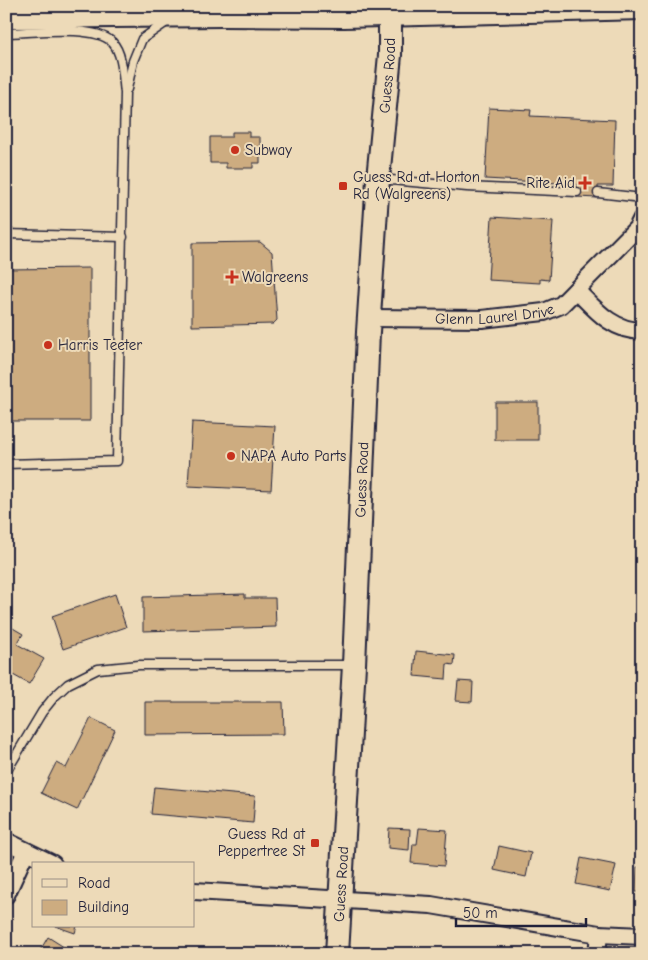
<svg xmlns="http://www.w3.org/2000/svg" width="648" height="960" viewBox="0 0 648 960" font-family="'Comic Neue',sans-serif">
<rect width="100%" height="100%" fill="#eddab8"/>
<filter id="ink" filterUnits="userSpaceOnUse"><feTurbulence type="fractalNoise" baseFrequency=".02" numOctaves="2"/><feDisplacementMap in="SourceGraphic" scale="10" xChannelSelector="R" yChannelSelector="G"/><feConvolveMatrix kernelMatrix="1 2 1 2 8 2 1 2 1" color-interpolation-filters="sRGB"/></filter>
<g filter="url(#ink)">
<g fill="#cdac80" stroke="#22223b">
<polygon points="489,108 531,110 530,116 615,120 613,186 598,186 598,198 576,197 577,184 485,179"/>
<polygon points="232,132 249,132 249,137 260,137 260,163 253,163 253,168 226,168 226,163 210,163 210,137 232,137"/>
<polygon points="492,217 553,221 549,280 540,279 540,283 488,280"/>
<polygon points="260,242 272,252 277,320 273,324 192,326 192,243"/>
<polygon points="90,268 90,421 6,421 6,269"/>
<rect x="495" y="402" width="43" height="38"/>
<polygon points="192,422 275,426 271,490 188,486"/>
<polygon points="115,594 126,627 63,649 52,616"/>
<polygon points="245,594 245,598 275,598 276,627 143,631 143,597"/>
<polygon points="6,624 23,634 17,644 44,659 29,684 6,671"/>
<polygon points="416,651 455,655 454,665 447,664 446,679 414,676"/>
<polygon points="458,681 473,682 472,702 456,701"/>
<polygon points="145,702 283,702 284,734 145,735"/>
<polygon points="91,718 115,730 77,810 41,793 56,763 66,768"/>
<polygon points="154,787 255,796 253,823 151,814"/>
<polygon points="389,828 410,829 409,850 388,848"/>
<polygon points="419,828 447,830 444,866 411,863 413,844 417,844"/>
<polygon points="499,846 531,853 526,877 494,870"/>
<polygon points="581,858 616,865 610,891 576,884"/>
<polygon points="637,867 642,867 642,892 636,892"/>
<polygon points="55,926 77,926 75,933"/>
<polygon points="48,937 67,949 64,954 38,954"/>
</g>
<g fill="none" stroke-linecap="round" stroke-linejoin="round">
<defs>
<g id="service">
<path d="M6 33C31 33 93 24 112 42 123 53 123 78 125 93L117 461 6 464"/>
<polyline points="127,89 133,61 142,39 168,21"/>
<polyline points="380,179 467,187 577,192"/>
<polyline points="598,193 642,198"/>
<polyline points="6,234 123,237"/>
<polyline points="6,772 42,712 54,697 68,684 98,669 139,665 352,665"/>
</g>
<g id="minor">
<path d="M576 290C595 309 612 331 642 331"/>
<path id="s1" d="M369 318 482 319 544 312 561 305 637 228 642 218"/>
<polyline points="6,841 53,864"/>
<polyline points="194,891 431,905 599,934 642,936"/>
<polyline points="6,895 26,851"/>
<polyline points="597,954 599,934"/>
</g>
<polyline id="tertiary" points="6,18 222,16 344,17 642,9"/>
<g id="secondary">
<path id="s2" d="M337 954 354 665 368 332 378 179 390 55V6"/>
</g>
</defs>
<use href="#service" stroke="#22223b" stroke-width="11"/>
<use href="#minor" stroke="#22223b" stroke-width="20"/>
<use href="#tertiary" stroke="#22223b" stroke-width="24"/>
<use href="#secondary" stroke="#22223b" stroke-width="26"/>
<use href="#service" stroke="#eddab8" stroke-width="8"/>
<use href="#minor" stroke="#eddab8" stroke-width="16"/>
<use href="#tertiary" stroke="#eddab8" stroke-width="20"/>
<use href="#secondary" stroke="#eddab8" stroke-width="22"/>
</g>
</g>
<g fill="#c8321e" stroke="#eddab8" stroke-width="2">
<circle cx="235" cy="150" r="5"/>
<path d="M582.5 175.5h5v5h5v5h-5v5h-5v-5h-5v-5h5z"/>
<rect x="338" y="181" width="10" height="10" rx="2.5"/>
<path d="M229.5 269.5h5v5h5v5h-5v5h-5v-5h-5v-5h5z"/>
<circle cx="48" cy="345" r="5"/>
<circle cx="231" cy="456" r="5"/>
<rect x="310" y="838" width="10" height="10" rx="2.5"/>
</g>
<g text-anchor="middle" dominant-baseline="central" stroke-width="4" stroke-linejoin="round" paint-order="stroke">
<g font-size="15" fill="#22223b" stroke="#eddab8">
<text stroke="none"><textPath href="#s2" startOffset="880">Guess Road</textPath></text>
<text stroke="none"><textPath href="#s1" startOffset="126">Glenn Laurel Drive</textPath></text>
<text stroke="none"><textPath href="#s2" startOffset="475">Guess Road</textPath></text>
<text stroke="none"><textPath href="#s2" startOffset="70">Guess Road</textPath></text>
</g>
<g font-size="15" fill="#22223b" stroke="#eddab8" text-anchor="start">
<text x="245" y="150">Subway</text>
<text x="353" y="177">Guess Rd at Horton<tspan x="353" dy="17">Rd (Walgreens)</tspan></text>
<text x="575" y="183" text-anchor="end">Rite Aid</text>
<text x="242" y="277">Walgreens</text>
<text x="58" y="345">Harris Teeter</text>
<text x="241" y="456">NAPA Auto Parts</text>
<text x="305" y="834" text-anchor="end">Guess Rd at<tspan x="305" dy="17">Peppertree St</tspan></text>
</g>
</g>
<rect width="648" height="960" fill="none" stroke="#eddab8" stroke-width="25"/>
<rect x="12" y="12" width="623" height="935" fill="none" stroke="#22223b" stroke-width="2" filter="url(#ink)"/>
<rect x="32" y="862" width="162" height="65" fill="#eddab8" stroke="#9c9086"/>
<rect x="42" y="879" width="25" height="8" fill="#eddab8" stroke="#9c9086"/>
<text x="78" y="888" font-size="15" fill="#22223b">Road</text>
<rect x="42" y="900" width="25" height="15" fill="#cdac80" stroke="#9c9086"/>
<text x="78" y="912" font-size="15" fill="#22223b">Building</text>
<path d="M456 918v8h130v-8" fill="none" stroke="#22223b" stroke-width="2.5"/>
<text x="463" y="918" font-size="15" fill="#22223b" stroke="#eddab8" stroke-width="4" paint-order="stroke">50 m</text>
</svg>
